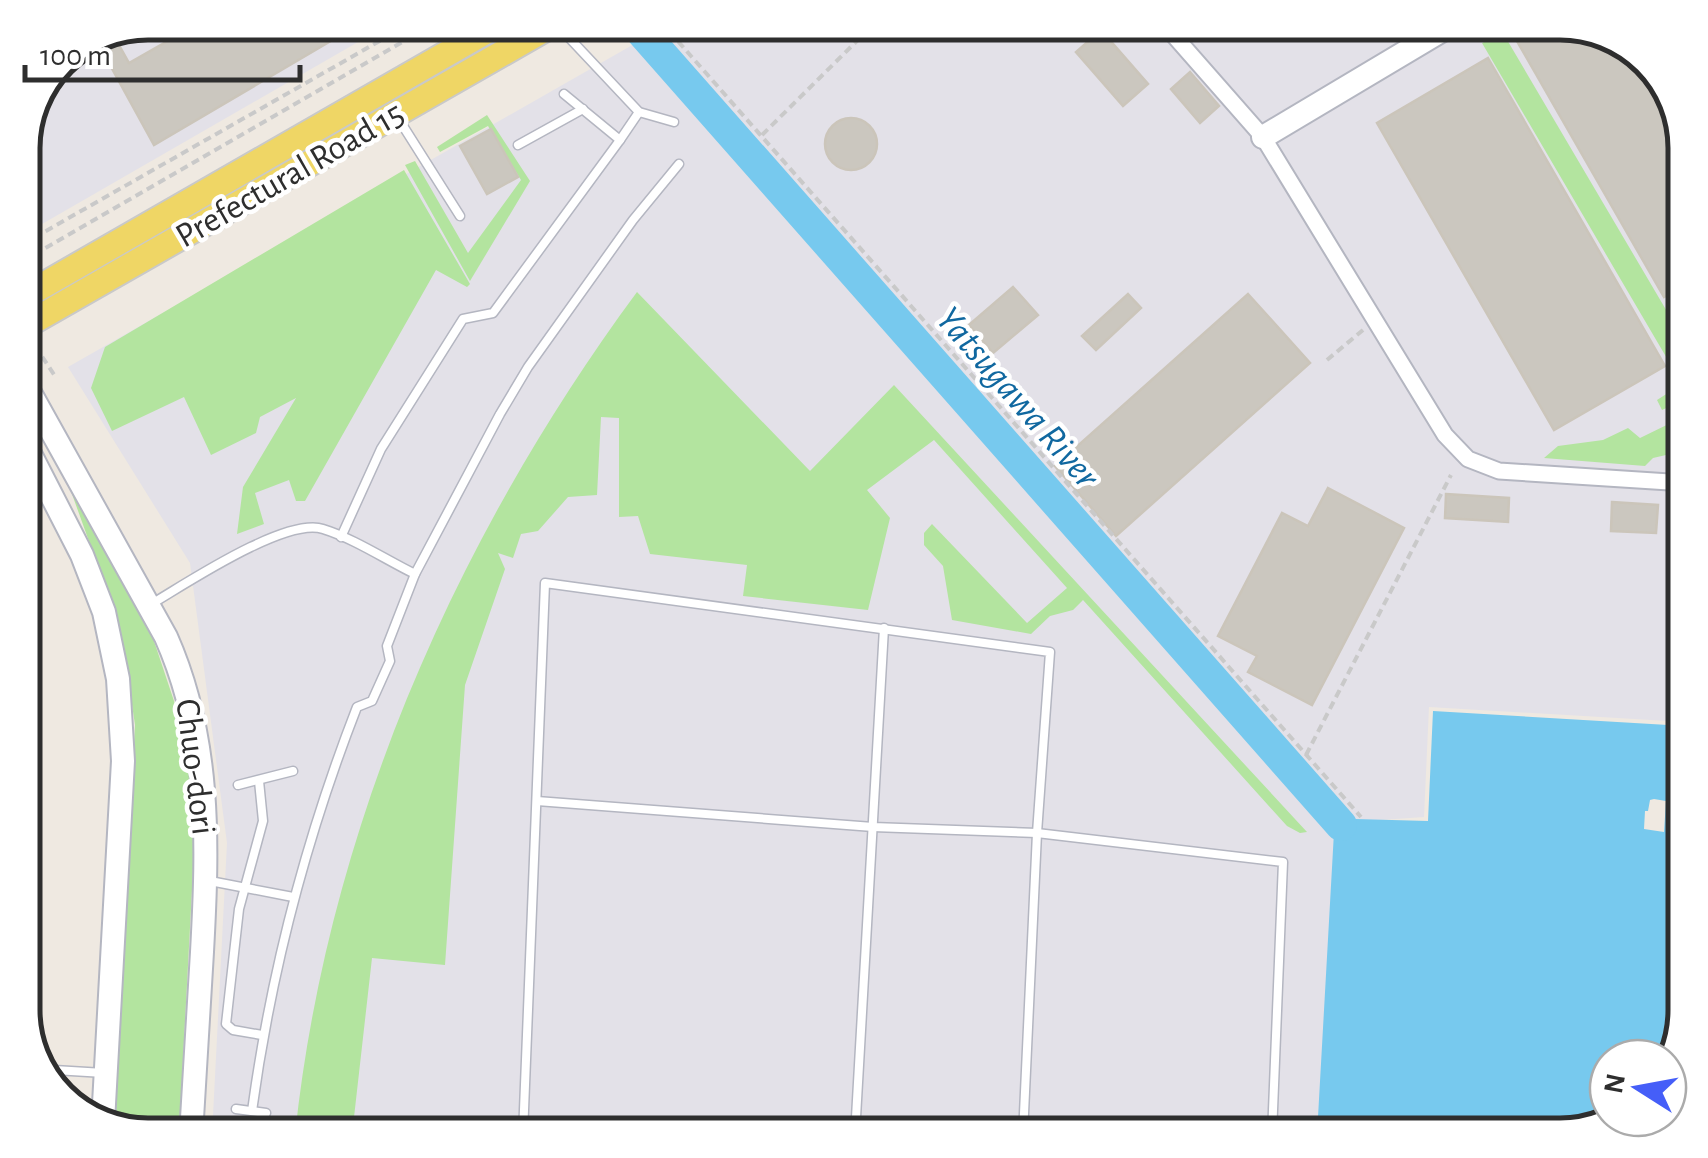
<svg xmlns="http://www.w3.org/2000/svg" width="1708" height="1158" viewBox="0 0 1708 1158" font-family="'Alegreya Sans',sans-serif">
<rect width="100%" height="100%" fill="#efe9e1"/>
<g fill="#e3e1e8">
<polygon points="148,23 391,23 23,235 23,140 60,59"/>
<polygon points="671,23 1560,23 1630,44 1672,92 1685,147 1685,722 1429,707 1424,817 1337,823 1320,1135 212,1135 227,843 190,563 68,367"/>
</g>
<g fill="#b3e49f">
<polygon points="1503,33 1685,342 1685,468 1671,469 1666,455 1653,458 1645,466 1544,458 1558,446 1603,440 1628,428 1640,438 1681,418 1675,404 1662,410 1657,400 1682,384 1482,43"/>
<polygon points="487,115 530,181 470,281 405,165 415,161 468,253 521,180 488,126 440,152 437,147"/>
<polygon points="404,170 470,284 467,287 436,270 305,501 296,501 289,480 255,493 264,524 237,534 243,487 296,398 260,417 256,433 211,455 184,397 112,431 91,388 105,347"/>
<path d="M637 292 810 471 894 385 1307 832 1300 833 1287 826 1083 600 1073 610 1050 616 1031 634 952 620 943 566 924 545V533L932 524 1027 623 1067 588 934 440 867 490 890 518 868 610 743 596 747 565 650 554 638 516 619 517V418L601 417 597 495 568 497 538 531 521 534 513 558 498 553 505 569 465 685 445 965 372 958 352 1135H295C327 830 456 537 637 292Z"/>
<polygon points="68,483 154,641 183,728 194,792 194,852 179,1135 148,1135 114,1125 135,725 123,644 113,608"/>
</g>
<polygon fill="#77c9ee" points="1433,711 1685,726 1685,1011 1668,1067 1668,1058 1608,1058 1608,1118 1621,1118 1616,1122 1561,1135 1317,1135 1334,832 1355,819 1428,821"/>
<polygon fill="#efe9e1" points="1654,799 1666,801 1664,832 1644,829 1645,811 1648,811 1650,800"/>
<g fill="none" stroke-linecap="round" stroke-linejoin="round">
<polyline stroke="#77c9ee" stroke-width="32" points="633,22 1341,825"/>
</g>
<g fill="#cbc7bf" stroke="#cbc5ba" stroke-width="2.5">
<polygon points="201,22 363,22 154,145 98,43 114,36 129,63"/>
<polygon points="1506,22 1560,22 1630,44 1672,92 1686,147 1686,284 1664,297"/>
<polygon points="1101,30 1148,84 1123,106 1076,52"/>
<polygon points="1488,58 1665,366 1554,430 1377,123"/>
<polygon points="1190,72 1219,106 1200,123 1171,89"/>
<circle cx="851" cy="144" r="26"/>
<polygon points="491,129 518,177 487,194 460,146"/>
<polygon points="1013,287 1038,315 993,353 969,325"/>
<polygon points="1128,294 1141,308 1096,350 1082,336"/>
<polygon points="1248,294 1310,363 1116,536 1055,466"/>
<polygon points="1328,488 1404,528 1312,705 1248,672 1257,656 1218,636 1282,513 1308,526"/>
<polygon points="1446,494 1509,498 1508,522 1445,518"/>
<polygon points="1612,502 1658,505 1656,533 1611,531"/>
</g>
<g fill="none" stroke-linecap="round" stroke-linejoin="round">
<defs>
<g id="lane">
<polyline points="559,27 639,112 674,122"/>
<polyline points="398,118 460,216"/>
<polyline points="620,140 639,112"/>
<polyline points="518,145 583,109"/>
<polyline points="341,537 381,449 463,319 493,313 620,140 564,94"/>
<path d="M153 603C187 583 286 517 323 529 355 539 386 560 415 574"/>
<polyline points="259,781 263,821 239,909 226,1024 233,1030 262,1035"/>
<polyline points="238,785 293,771"/>
<polyline points="537,801 873,827 1037,833 1283,862 1272,1135"/>
<polyline points="210,881 293,897"/>
<polyline points="38,1069 104,1073"/>
<polyline points="236,1109 266,1113"/>
<path d="M252 1111C271 972 306 838 357 707L372 701 390 661 387 646 415 574 500 414 528 367 633 220 679 164"/>
<polyline points="523,1135 545,583 1050,652 1037,833 1023,1135"/>
<polyline points="855,1135 884,628"/>
</g>
<polyline id="street" points="1162,22 1263,137 1445,435 1468,459 1499,471 1685,483"/>
<g id="secondary">
<polyline points="1263,137 1456,22"/>
<path d="M23 380 166 637C211 738 208 843 202 952 198 1013 195 1074 191 1135"/>
<polyline points="23,440 82,555 104,612 118,679 123,761 103,1122"/>
</g>
<g id="primary">
<polyline points="23,297 502,22"/>
<polyline points="23,327 557,22"/>
</g>
</defs>
<use href="#lane" stroke="#b4b6c1" stroke-width="11"/>
<use href="#street" stroke="#b4b6c1" stroke-width="19"/>
<use href="#secondary" stroke="#b4b6c1" stroke-width="26"/>
<use href="#primary" stroke="#c9c9c9" stroke-width="29"/>
<g stroke="#c9c9c9" stroke-width="4" stroke-dasharray="8 5" stroke-linecap="butt">
<polyline points="661,22 1361,817"/>
<polyline points="762,135 876,22"/>
<polyline points="23,244 413,22"/>
<polyline points="23,261 437,22"/>
<polyline points="35,346 55,376"/>
<polyline points="1327,360 1363,330"/>
<polyline points="1306,755 1451,475"/>
</g>
<use href="#lane" stroke="#fff" stroke-width="8"/>
<use href="#street" stroke="#fff" stroke-width="15"/>
<use href="#secondary" stroke="#fff" stroke-width="22"/>
<use href="#primary" stroke="#efd665" stroke-width="25"/>
</g>
<g text-anchor="middle" dominant-baseline="central" stroke-width="9" stroke-linejoin="round" paint-order="stroke">
<g font-size="35" fill="#2e2e2e" stroke="#fff">
<text transform="translate(290 175) rotate(-30)">Prefectural Road 15</text>
<text transform="translate(195 767) rotate(83)">Chuo-dori</text>
</g>
<g font-size="38" font-style="italic" fill="#1068a0" stroke="#fff">
<text transform="translate(1017 398) rotate(49)">Yatsugawa River</text>
</g>
</g>
<path d="M0 0H1708V1158H0ZM148 40H1560A108 108 0 0 1 1668 148V1010A108 108 0 0 1 1560 1118H148A108 108 0 0 1 40 1010V148A108 108 0 0 1 148 40Z" fill="#fff" fill-rule="evenodd"/>
<path fill="none" stroke="#2e2e2e" stroke-width="5" d="M148 40H1560A108 108 0 0 1 1668 148V1010A108 108 0 0 1 1560 1118H148A108 108 0 0 1 40 1010V148A108 108 0 0 1 148 40Z"/>
<g transform="translate(1638 1088) rotate(281)"><circle r="48" fill="#ffffff" stroke="#ababab" stroke-width="2.5"/>
<path d="M0-8L18 38L0 25L-18 38Z" fill="#455ef8"/>
<text y="-15" font-size="28" font-weight="bold" text-anchor="middle" fill="#2e2e2e">N</text>
</g>
<path d="M25 65v15h275v-15" fill="none" stroke="#2e2e2e" stroke-width="5"/>
<text x="40" y="65" font-size="30" fill="#2e2e2e" stroke="#ffffff" stroke-width="8" paint-order="stroke">100 m</text>
</svg>
